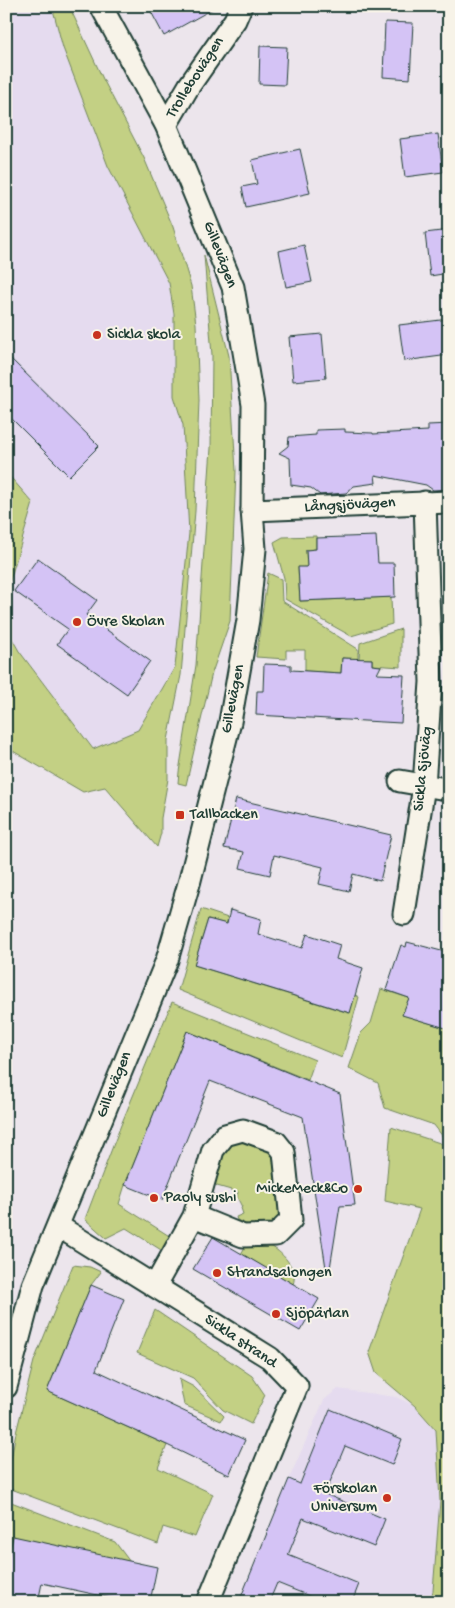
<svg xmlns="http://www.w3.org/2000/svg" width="455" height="1608" viewBox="0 0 455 1608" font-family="'Gochi Hand',sans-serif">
<rect width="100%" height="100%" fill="#ece5ec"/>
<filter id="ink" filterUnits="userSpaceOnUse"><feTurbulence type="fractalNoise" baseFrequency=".02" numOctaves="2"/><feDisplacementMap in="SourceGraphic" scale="10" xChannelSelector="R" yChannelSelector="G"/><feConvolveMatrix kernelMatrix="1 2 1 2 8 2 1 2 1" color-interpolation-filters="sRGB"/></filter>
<g filter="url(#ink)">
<g fill="#e5dbef">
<polygon points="6,6 58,6 183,287 189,533 175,667 138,730 93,749 19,651 6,628 6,594 33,503 6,472"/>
<polygon points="338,1389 396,1397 415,1406 436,1430 440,1501 433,1591 430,1602 352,1602 359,1584 288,1555 303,1518 374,1547 385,1519 325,1494 345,1446 392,1465 402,1439 330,1410 300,1484 289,1479 324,1400"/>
<polygon points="277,1583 324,1602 269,1602"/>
</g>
<g fill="#c3d084" stroke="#71865c">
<polygon points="52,6 69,6 103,79 144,158 173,227 191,286 196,324 199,400 195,511 181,675 168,740 168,779 161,818 161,833 157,847 105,787 83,792 6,747 6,628 19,651 93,749 138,730 175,667 189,533 183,425 174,396 174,314 169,283 108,166 63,48"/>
<polygon points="204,255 229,356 236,471 230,621 212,673 186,785 178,783 179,772 196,665 211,448 212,355"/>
<polygon points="6,472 33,503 6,594"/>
<polygon points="316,536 316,549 306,550 307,567 298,568 300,601 391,597 392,624 351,636 285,599 284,578 274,542 283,537"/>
<polygon points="268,573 281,579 282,601 358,649 358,659 342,658 341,673 305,671 305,650 286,650 286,659 256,657"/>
<polygon points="401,629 401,667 372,665 372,659 359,659 360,643"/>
<polygon points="201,909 228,918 226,924 208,919 194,965 349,1013 355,995 359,997 342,1058 178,990"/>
<polygon points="381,989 409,998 403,1015 449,1029 449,1145 434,1125 385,1108 378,1083 349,1068 361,1033 371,1023"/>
<polygon points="172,1002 315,1060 308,1080 187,1031 125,1185 119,1204 174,1239 166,1253 126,1228 106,1238 85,1219 121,1125"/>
<polygon points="391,1127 449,1146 449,1602 430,1602 433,1591 440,1501 436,1430 415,1406 376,1373 369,1352 420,1209 385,1201"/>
<path d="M241 1140 270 1150 277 1159 284 1217C271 1231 252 1228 237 1220L236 1217 243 1214 241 1208 242 1207 237 1197 238 1192 217 1186 211 1179C220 1158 219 1148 241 1140Z"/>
<path d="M248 1242C254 1243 263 1242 268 1245 281 1250 299 1270 293 1284L241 1254Z"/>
<polygon points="73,1265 90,1267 101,1272 91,1285 47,1391 167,1445 158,1468 213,1494 195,1537 163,1527 158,1544 6,1487 15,1437 34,1361"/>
<polygon points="155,1310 252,1376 265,1395 251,1424 223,1410 193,1378 137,1353"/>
<polygon points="179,1379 194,1387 224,1416 221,1421 184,1405"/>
<polygon points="6,1500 115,1542 130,1562 6,1570"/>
</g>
<g fill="#d4c3f5" stroke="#1f3d34">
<polygon points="148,6 218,6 164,36"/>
<polygon points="385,22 413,23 410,79 383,77"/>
<polygon points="260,46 287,47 285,85 259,84"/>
<polygon points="438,134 443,172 405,177 400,139"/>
<polygon points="300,149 310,193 246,207 242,187 257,184 252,160"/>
<polygon points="449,230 449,273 430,276 425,233"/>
<polygon points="304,245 312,282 286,287 279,251"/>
<polygon points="449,319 449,355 404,361 399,325"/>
<polygon points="322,334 326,378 293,381 289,337"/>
<polygon points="6,354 99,446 69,476 6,413"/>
<polygon points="449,424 449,489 433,490 426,485 375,475 376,483 354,486 346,493 320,495 311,488 291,485 290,458 279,453 288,446 289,437 316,435 316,430 345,429 345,432 373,433 373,434 428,431 428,425"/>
<polygon points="376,536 378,563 394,563 395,597 300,601 298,567 307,567 306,550 316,549 316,538"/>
<polygon points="38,558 97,600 86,615 150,661 127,694 57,644 68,629 14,591"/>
<polygon points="342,658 372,659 372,665 381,666 377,674 404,675 401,723 256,715 257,691 263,691 264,664 291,665 291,670 341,673"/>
<polygon points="236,799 391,835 380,881 353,874 349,891 319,884 323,867 274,855 270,875 240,868 244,852 224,848"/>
<polygon points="230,910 261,919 258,934 302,948 307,934 340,945 336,959 363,968 350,1013 194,965 208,919 227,924"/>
<polygon points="407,942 449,953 449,1029 402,1015 409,998 386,990 401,945 406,947"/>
<polygon points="187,1031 340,1094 355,1205 340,1206 330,1268 326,1268 303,1117 210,1081 162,1200 125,1185"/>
<polygon points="213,1237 319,1299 300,1331 193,1269"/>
<polygon points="91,1285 124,1299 96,1370 245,1440 229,1475 167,1445 47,1391"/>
<polygon points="330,1409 402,1439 392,1465 345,1446 325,1494 385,1519 374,1547 303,1518 288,1555 359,1584 352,1602 324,1602 277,1583 269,1602 239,1602 289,1479 300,1484"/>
<polygon points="13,1536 157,1567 150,1602 130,1602 42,1583 38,1602 6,1602 6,1570"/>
</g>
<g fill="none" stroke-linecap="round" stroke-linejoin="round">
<defs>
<g id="street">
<polyline points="166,125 189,86 235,20 241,6"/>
<polyline points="252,510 449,502"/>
<polyline points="400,781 446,789"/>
<polyline points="404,914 424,786 431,682 425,502"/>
<polyline points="58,1226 270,1358 297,1386 208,1602"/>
<polyline points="155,1286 194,1216 243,1236 276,1235 291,1220 284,1152 276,1142 243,1130 225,1135 213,1150 194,1216"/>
<polyline points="6,1387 33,1285 167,960 190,880 230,722 248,620 255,549 252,510 253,405 233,287 166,125 101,6"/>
</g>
</defs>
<use href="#street" stroke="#1f3d34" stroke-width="25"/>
<use href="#street" stroke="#f7f3e8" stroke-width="21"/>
</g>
</g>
<g fill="#c8321e" stroke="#f7f3e8" stroke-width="2">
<circle cx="97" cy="335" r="5"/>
<circle cx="77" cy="622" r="5"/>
<rect x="175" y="810" width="10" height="10" rx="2.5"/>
<circle cx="358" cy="1189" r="5"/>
<circle cx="154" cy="1198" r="5"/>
<circle cx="217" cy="1273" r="5"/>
<circle cx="276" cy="1314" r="5"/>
<circle cx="387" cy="1498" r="5"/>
</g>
<g text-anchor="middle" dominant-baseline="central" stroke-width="4" stroke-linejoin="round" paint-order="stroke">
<g font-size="16" fill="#1f3d34" stroke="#f7f3e8">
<text transform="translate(196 78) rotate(-57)">Trollebovägen</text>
<text transform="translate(219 255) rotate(69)">Gillevägen</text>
<text transform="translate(350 506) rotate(-3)">Långsjövägen</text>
<text transform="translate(234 699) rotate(-79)">Gillevägen</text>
<text transform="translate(424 769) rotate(-84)">Sickla Sjöväg</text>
<text transform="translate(115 1085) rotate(-68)">Gillevägen</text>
<text transform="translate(240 1342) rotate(34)">Sickla strand</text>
</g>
<g font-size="16" fill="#1f3d34" stroke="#f7f3e8" text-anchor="start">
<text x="107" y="335">Sickla skola</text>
<text x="87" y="622">Övre Skolan</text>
<text x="190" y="815">Tallbacken</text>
<text x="348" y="1189" text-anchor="end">MickeMeck&amp;Co</text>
<text x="164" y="1198">Paoly sushi</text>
<text x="227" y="1273">Strandsalongen</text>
<text x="286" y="1314">Sjöpärlan</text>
<text x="377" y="1489" text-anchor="end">Förskolan<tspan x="377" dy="18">Universum</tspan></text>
</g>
</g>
<rect width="455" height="1608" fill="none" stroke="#f7f3e8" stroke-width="25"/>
<rect x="12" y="12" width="430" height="1583" fill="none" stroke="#1f3d34" stroke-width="2" filter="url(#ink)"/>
</svg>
